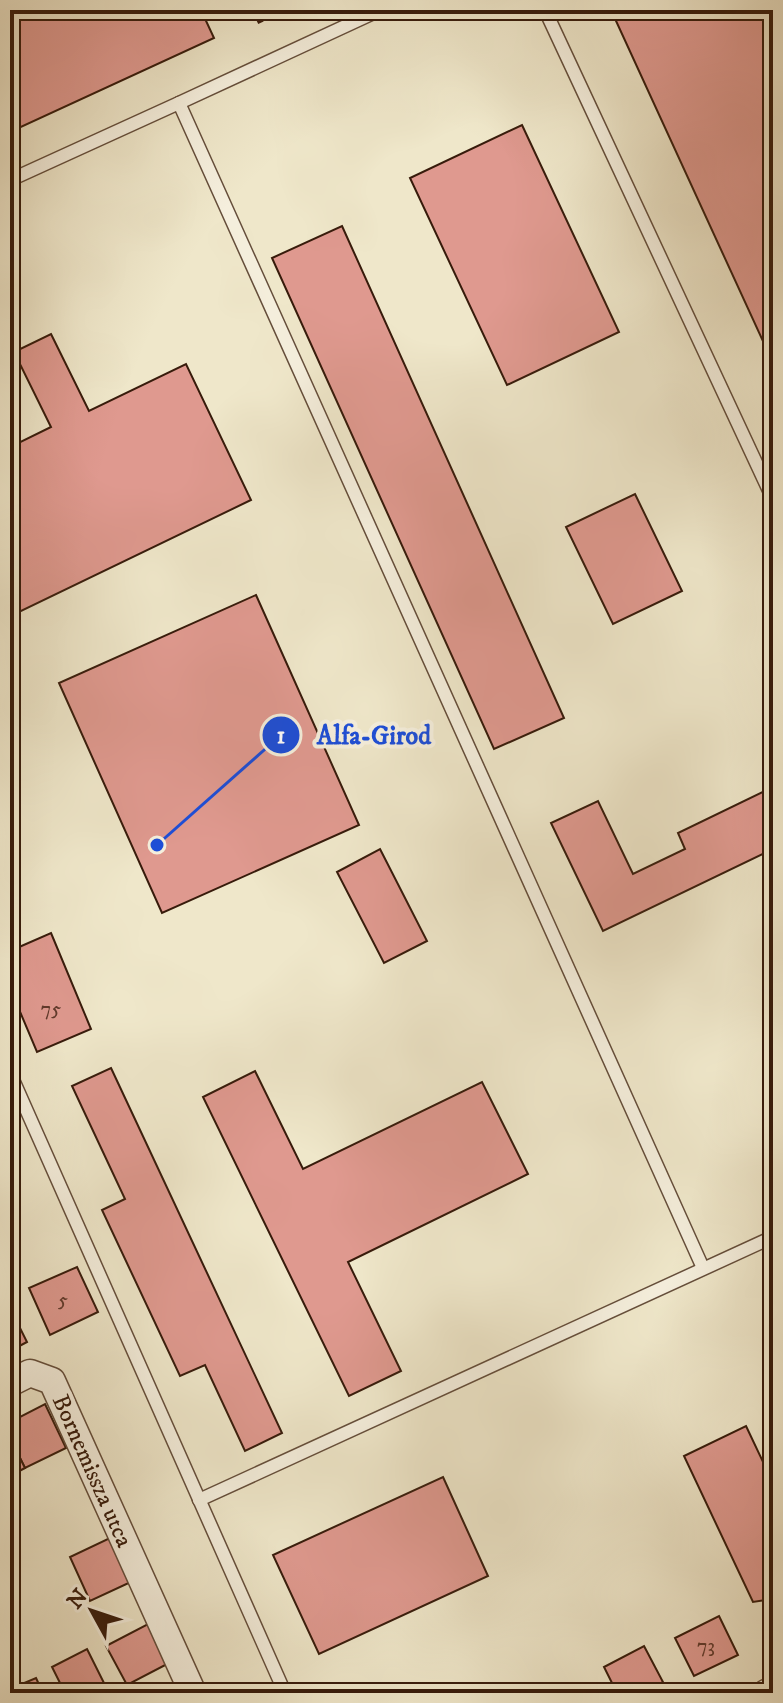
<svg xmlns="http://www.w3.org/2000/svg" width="783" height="1703" viewBox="0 0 783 1703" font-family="'IM FELL DW Pica',serif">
<rect width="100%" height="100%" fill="#efe7ca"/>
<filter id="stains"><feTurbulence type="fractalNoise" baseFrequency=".0025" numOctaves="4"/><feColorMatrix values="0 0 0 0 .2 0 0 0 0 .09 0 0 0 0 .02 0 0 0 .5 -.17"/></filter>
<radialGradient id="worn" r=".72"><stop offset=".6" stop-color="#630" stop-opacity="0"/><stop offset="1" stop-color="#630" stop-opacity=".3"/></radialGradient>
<g fill="#df998f" stroke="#371b0b" stroke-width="2">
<polygon points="10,10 201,10 214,38 10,132"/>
<polygon points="611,10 773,10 773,363"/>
<polygon points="522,125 619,332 507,385 410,178"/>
<polygon points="342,226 564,718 494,749 272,258"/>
<polygon points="51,334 89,411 186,364 251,500 19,612 10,594 10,447 51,427 14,352"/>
<polygon points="635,494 682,591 613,624 566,527"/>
<polygon points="256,595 359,825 162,913 59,683"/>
<polygon points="773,787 773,849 603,931 551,823 598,801 633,874 685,849 678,833"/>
<polygon points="380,849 427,941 384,963 337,872"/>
<polygon points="51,933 91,1029 37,1052 10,988 10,951"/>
<polygon points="111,1068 282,1433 245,1451 205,1365 180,1376 102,1210 125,1199 72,1086"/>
<polygon points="255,1071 303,1169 482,1082 528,1174 348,1262 401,1371 349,1396 203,1097"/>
<polygon points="77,1267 98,1312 50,1335 29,1288"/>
<polygon points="10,1308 27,1342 10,1351"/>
<polygon points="45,1404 66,1448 25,1468 10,1438 10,1422"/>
<polygon points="746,1426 773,1483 773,1599 753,1602 684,1456"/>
<polygon points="10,1438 25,1468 10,1476"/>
<polygon points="443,1477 488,1576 319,1654 273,1555"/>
<polygon points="112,1537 133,1581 90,1601 70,1557"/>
<polygon points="719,1616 738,1655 694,1676 675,1638"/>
<polygon points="150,1623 171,1662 127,1685 106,1646"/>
<polygon points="644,1646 663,1682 643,1693 617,1693 604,1667"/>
<polygon points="87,1649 108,1691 104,1693 65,1693 52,1667"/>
<polygon points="36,1678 43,1693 10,1693 10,1689"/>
</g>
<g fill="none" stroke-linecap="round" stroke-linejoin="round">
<defs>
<g id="lane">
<polyline points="545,10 773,499"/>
<polyline points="179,103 380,10"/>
<polyline points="10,180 179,103 703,1268"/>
<polyline points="10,1073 285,1693"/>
<polyline points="199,1500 773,1237"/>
</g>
<g id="street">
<polyline points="10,1383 30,1373 52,1381 192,1691 188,1693"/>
<polyline points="766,1693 773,1690"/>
</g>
</defs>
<use href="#lane" stroke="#654e3b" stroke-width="15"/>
<use href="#street" stroke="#654e3b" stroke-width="29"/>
<use href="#lane" stroke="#f5efdd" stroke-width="12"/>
<use href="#street" stroke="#f5efdd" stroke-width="26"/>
<polyline stroke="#371b0b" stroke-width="6" stroke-dasharray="14 14" stroke-linecap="butt" points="255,10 262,25"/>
</g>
<g text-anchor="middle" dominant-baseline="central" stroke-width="8" stroke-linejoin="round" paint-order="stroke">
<g font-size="20" fill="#613a2c">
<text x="51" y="1009">75</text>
<text x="63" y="1300">5</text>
<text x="706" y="1646">73</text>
</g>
<g font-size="24" fill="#371b0b" stroke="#f5efdd">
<text transform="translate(92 1471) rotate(66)">Bornemissza utca</text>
</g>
</g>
<path fill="none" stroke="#1d4ed8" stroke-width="3" d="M157 845L281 735"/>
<g fill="#1d4ed8" stroke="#f5efdd" stroke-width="3">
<circle cx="157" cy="845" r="8"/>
<circle cx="281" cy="735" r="20"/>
</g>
<g font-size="24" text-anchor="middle" font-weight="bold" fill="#fff">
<text x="281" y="743">1</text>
</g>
<g font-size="26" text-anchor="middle" font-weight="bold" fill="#1d4ed8" stroke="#f5efdd" stroke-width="8" stroke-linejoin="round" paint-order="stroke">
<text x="374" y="744">Alfa-Girod</text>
</g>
<rect width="783" height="1703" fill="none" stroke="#efe7ca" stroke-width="40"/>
<rect x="12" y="12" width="759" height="1679" fill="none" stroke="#371b0b" stroke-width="4"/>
<rect x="20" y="20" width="743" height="1663" fill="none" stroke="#371b0b" stroke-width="2"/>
<g transform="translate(92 1611) rotate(310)" stroke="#f5efdd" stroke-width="6" paint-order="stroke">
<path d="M0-6L14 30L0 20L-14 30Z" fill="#371b0b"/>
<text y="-12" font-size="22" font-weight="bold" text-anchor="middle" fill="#371b0b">N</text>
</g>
<rect width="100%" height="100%" filter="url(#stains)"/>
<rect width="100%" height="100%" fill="url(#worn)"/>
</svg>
